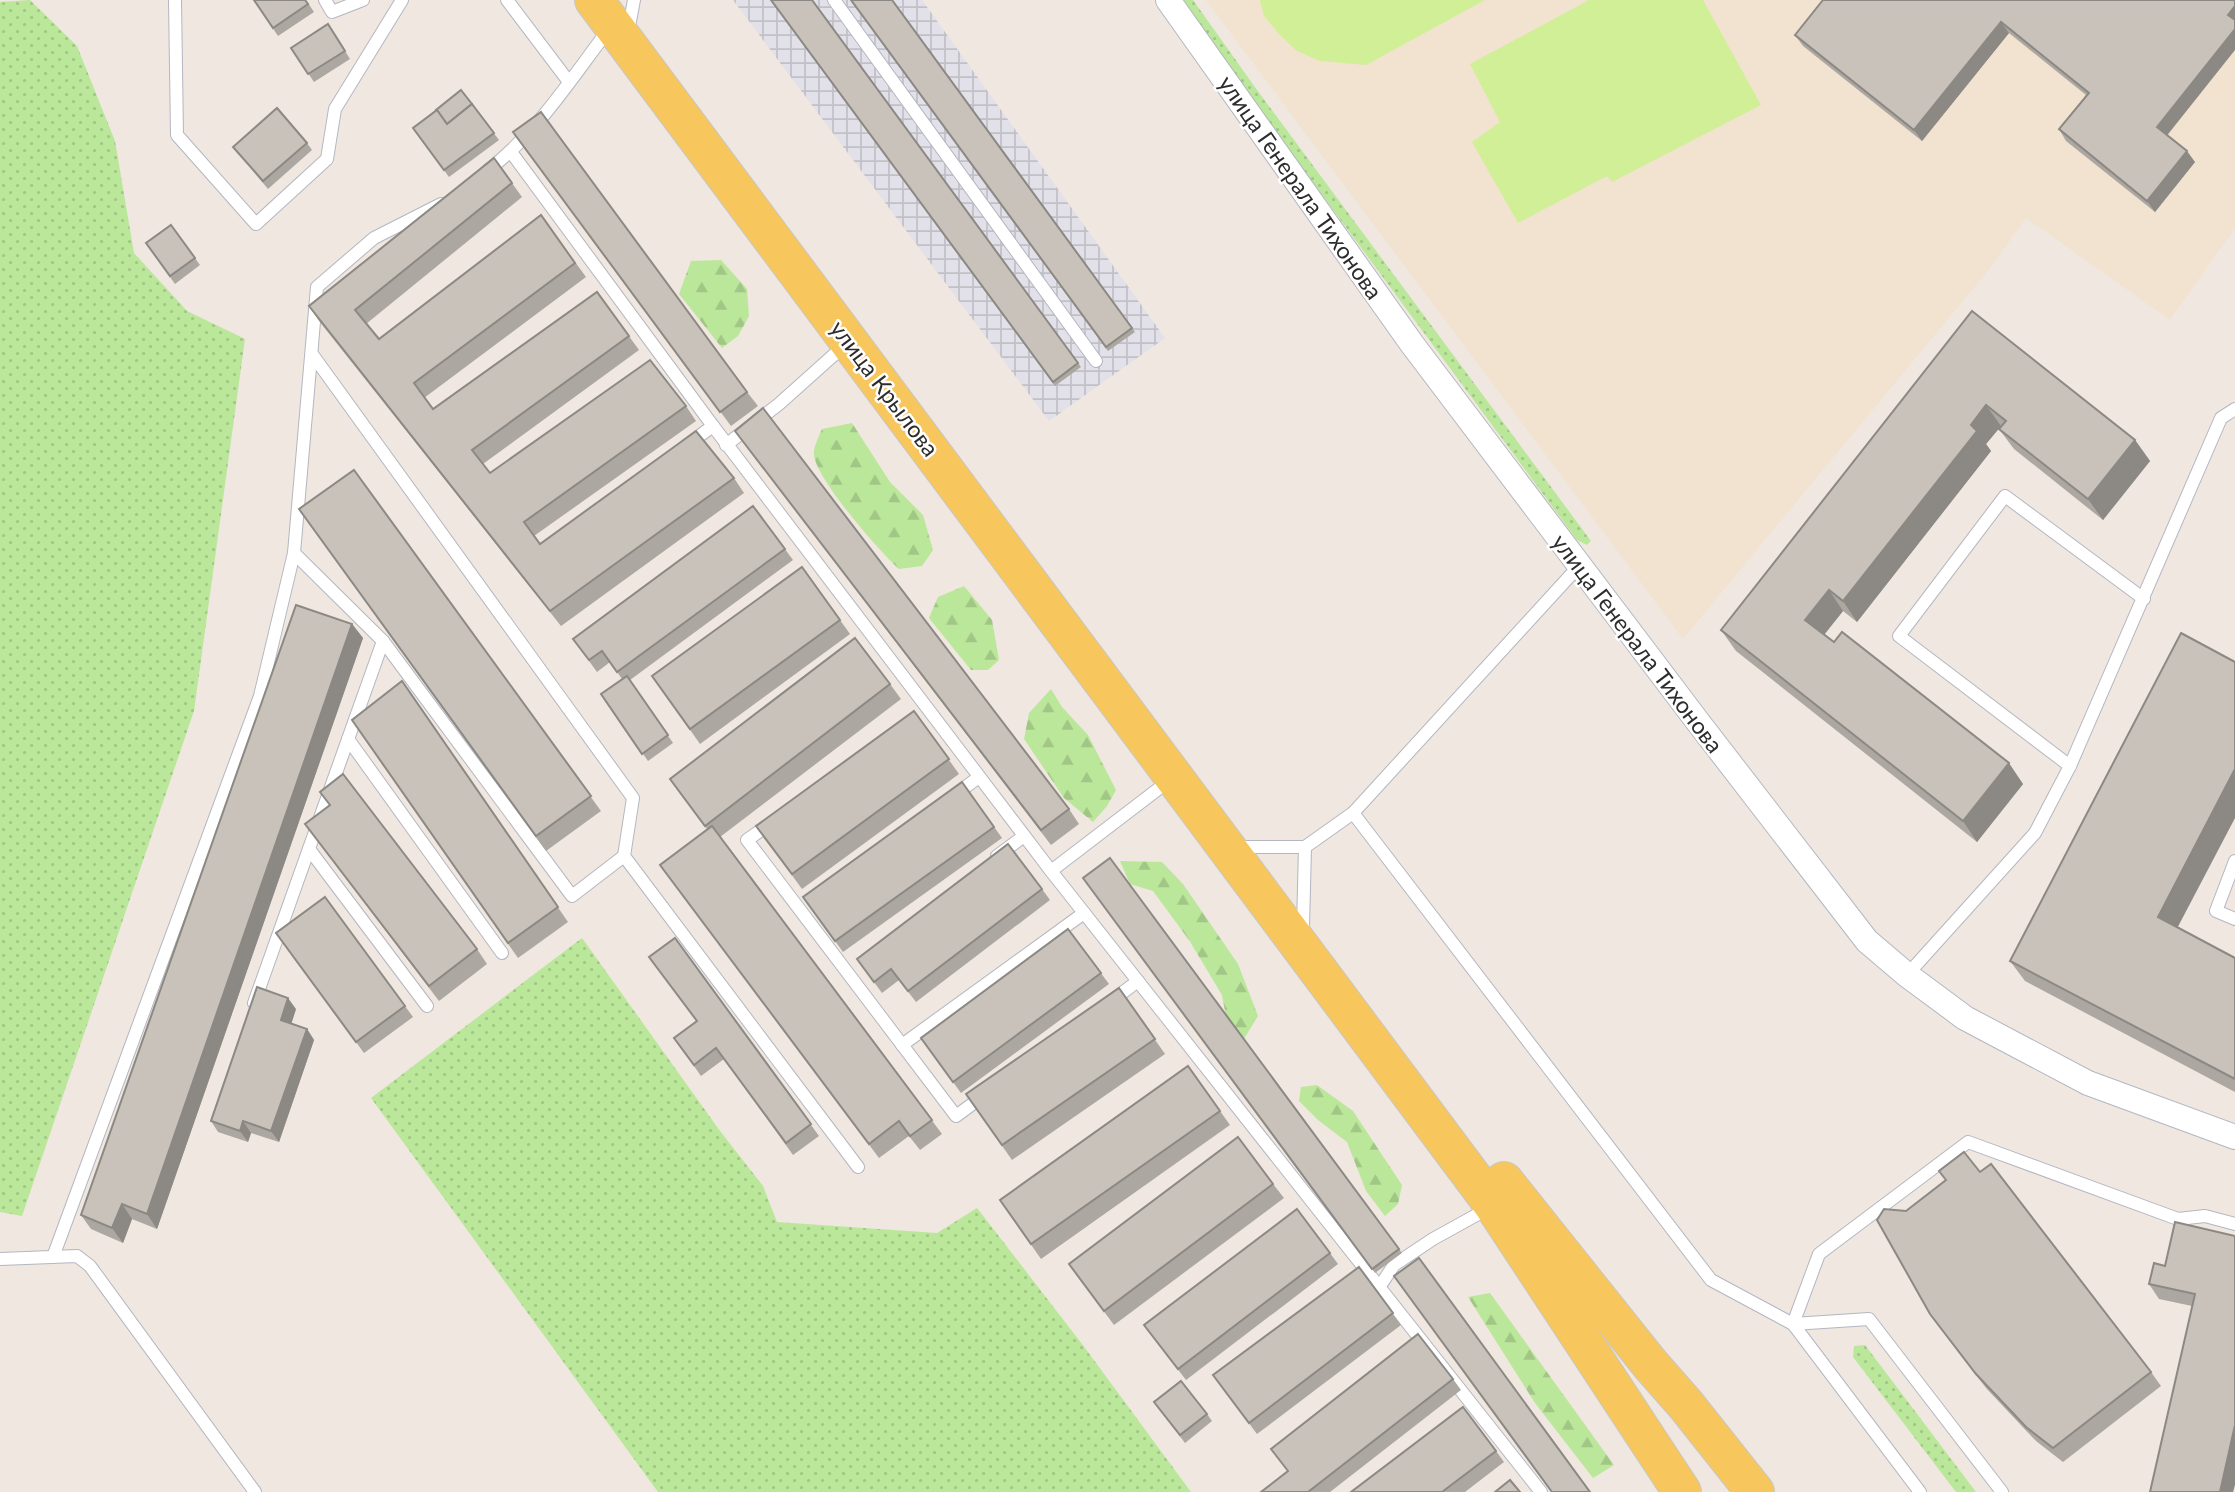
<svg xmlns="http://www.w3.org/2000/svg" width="2235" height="1492" viewBox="0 0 2235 1492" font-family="Lato,sans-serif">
<defs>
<pattern id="industrial-grid" width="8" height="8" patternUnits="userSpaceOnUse" patternTransform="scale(1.75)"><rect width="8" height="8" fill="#e2e0e8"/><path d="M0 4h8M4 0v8" fill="none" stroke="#c2c0c7"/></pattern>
<pattern id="green-dots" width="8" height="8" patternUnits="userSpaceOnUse" patternTransform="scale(1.75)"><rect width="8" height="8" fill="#bbe79a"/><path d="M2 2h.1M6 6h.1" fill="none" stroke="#a1c685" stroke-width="1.8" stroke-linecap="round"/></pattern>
<pattern id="forest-firs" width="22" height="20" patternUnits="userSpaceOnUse" patternTransform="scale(1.75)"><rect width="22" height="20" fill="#bbe79a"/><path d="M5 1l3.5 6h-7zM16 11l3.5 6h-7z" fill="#a1c685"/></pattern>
</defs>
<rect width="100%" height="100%" fill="#efe7e0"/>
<polygon fill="url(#industrial-grid)" points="733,0 922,0 1165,338 1049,421"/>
<polygon fill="#f1e3cf" points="1206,0 2235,0 2235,228 2170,320 2026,218 1991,267 1683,639"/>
<g fill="url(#green-dots)">
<polygon points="30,0 77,46 115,141 134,253 187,311 245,339 194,711 22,1216 0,1212 0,2"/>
<polygon points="1178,0 1193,0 1257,90 1591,541 1587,545 1577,540"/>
<polygon points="582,938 720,1131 763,1186 777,1222 937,1233 977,1208 1082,1344 1191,1492 658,1492 371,1098"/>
<polygon points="1865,1345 1976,1492 1956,1492 1853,1357 1854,1346"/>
</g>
<g fill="url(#forest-firs)">
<polygon points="721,260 747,289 749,316 738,336 722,348 679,294 691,261"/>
<path d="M852 423 890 482 923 515 933 550 922 566 899 569C880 552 816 479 814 455 813 448 819 436 822 429Z"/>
<polygon points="964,586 992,620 999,660 988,670 971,670 929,618 938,597"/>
<polygon points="1051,689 1062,707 1088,735 1116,790 1107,806 1093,822 1064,798 1024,739 1029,713"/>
<polygon points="1120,861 1162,862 1183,884 1238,964 1258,1016 1242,1042 1227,1022 1222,995 1189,940 1153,891 1130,884"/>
<polygon points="1317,1085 1353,1111 1402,1185 1398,1204 1385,1216 1366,1191 1347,1142 1318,1120 1299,1101 1301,1087"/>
<polygon points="1490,1293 1614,1465 1593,1478 1535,1403 1468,1297"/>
</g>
<g fill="#d0ef96">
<polygon points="1260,0 1485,0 1366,65 1320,61 1297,51 1279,34 1264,16"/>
<polygon points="1589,0 1703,0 1761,105 1612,182 1607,176 1518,223 1472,142 1500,122 1470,64"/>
</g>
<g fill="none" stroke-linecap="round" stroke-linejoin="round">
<defs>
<g id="lane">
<polyline points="175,0 177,135 256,224 327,159 335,109 402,0"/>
<polyline points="325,0 332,12 363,0"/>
<polyline points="507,0 569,82"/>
<polyline points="834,0 1096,361"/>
<polyline points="628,32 634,0"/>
<polyline points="511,152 713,426"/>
<path d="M487 171C537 133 571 79 609 29"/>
<polyline points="312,354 633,798 624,856 858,1167"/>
<polyline points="687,445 713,426 1051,871 1541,1492"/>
<polyline points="726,445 779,404 846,344"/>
<polyline points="2144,599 2005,496 1899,636 2070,766 2221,418 2235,409"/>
<polyline points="383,641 572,896 624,856"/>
<polyline points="348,739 502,953"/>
<polyline points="952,797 979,777"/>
<polyline points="1353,813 1579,566"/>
<polyline points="774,821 747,840 956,1116 986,1094"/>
<polyline points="1235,847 1305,847"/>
<polyline points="309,849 427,1006"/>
<polyline points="997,856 1024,836"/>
<polyline points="2235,861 2216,911 2235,919"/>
<polyline points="1051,871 1170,780"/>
<polyline points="1303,927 1305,847 1353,813 1711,1280 1793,1324 1920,1492"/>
<polyline points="1907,975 2035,833 2070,766"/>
<polyline points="1110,1002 1138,981"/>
<polyline points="254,1003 383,641 294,553"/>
<polyline points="902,1045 1084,913"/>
<polyline points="53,1257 260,696 294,553 317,287 374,238 441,204"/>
<polyline points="0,1259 77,1256 90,1266 255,1492"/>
<polyline points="1380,1286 1394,1265 1433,1239 1489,1208"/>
<polyline points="1793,1324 1819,1254 1968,1142 2178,1219 2205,1216 2235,1224"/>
<polyline points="1793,1324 1869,1319 2002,1492"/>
</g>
<polyline id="street" points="1168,0 1412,344 1698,722 1867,941 1907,975 1965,1018 2088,1083 2235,1137"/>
<g id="primary">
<polyline points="594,0 1494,1206 1682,1492"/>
<polyline points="1504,1181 1650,1364 1686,1405 1755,1492"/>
</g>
</defs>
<use href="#lane" stroke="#b3b7c1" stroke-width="14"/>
<use href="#street" stroke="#b3b7c1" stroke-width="26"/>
<use href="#primary" stroke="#c8c8c8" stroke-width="40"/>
<use href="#lane" stroke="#fff" stroke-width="12"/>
<use href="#street" stroke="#fff" stroke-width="24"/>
<use href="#primary" stroke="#f7c65c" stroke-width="38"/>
</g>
<g fill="#aca7a1">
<polygon points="254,0 306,0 314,12 278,36"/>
<polygon points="771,0 812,0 1081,367 1055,386"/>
<polygon points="851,0 892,0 1135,332 1108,351"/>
<polygon points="2235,0 2167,135 2195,162 2155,212 2066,141 2059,129 2086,95 2009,33 1922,141 1803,46 1795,35"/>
<polygon points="328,24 350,59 314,82 291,48"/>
<polygon points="461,90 499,140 449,177 413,128"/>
<polygon points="307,143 312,150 268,189 233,147"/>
<polygon points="524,147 747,392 758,406 731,426"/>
<polygon points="494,158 522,197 366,324 379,339 541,215 586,277 424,398 433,409 597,292 639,350 483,464 490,473 686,406 696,421 534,536 540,544 734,478 744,493 561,626 319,321 309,306"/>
<polygon points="171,225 200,265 175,284 146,243"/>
<polygon points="1972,311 2135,440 2150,461 2103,520 2014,449 1999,429 2001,426 1986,444 1991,451 1857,622 1843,611 1824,635 2023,784 1977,842 1736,651 1721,630"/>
<polygon points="735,431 1069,809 1079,824 1051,845"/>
<polygon points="354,470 601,811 546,851 299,509"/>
<polygon points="753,506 793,560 630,680 673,743 648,761 601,694 622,679 610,662 597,672 573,639"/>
<polygon points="802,567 850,634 700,744 652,676"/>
<polygon points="352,624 363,638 157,1229 132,1219 123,1243 91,1229 81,1215"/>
<polygon points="402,681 568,922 518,958 352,720"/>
<polygon points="890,684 901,699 720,837 942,1134 920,1150 909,1136 879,1158 660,865 707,829 670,779"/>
<polygon points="914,711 959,774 802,889 756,826"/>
<polygon points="962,782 1002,838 843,952 803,897"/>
<polygon points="330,806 477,949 487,964 439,1001 305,824"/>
<polygon points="1110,858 1402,1253 1375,1273 1083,878"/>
<polygon points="1042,889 1050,900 916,1002 899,980 882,993 857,959"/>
<polygon points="325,897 413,1017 364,1053 276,933"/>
<polygon points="1068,929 1109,984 961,1093 921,1038"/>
<polygon points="675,938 819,1136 793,1155 724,1059 701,1076 674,1038 696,1022"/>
<polygon points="2235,958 2235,1092 2025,981 2010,961"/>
<polygon points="1119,988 1165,1054 1012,1160 966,1094"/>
<polygon points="296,1009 291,1024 307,1029 314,1040 279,1142 251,1133 248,1142 218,1132 211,1121"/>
<polygon points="1188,1066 1230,1125 1041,1259 1000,1200"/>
<polygon points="1980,1172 2151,1372 2161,1386 2063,1462 2036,1441 1986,1388 1930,1314 1906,1211"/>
<polygon points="1273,1184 1284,1198 1114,1325 1079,1278"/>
<polygon points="2235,1236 2192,1306 2159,1299 2149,1284 2165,1266"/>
<polygon points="1330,1253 1338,1264 1186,1380 1144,1325"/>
<polygon points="1359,1267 1401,1325 1257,1434 1213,1375"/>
<polygon points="1453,1379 1461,1390 1330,1492 1261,1492 1288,1471 1271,1449"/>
<polygon points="1154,1402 1207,1414 1212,1421 1185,1443"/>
<polygon points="1496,1451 1504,1462 1465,1492 1351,1492"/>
</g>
<g fill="#8c8883">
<polygon points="2235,6 2235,24 2228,15"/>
<polygon points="2001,22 2009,33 1922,141 1914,130"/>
<polygon points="2235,29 2235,50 2165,138 2157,127"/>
<polygon points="2187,151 2195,162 2155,212 2147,201"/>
<polygon points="1986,405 2001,426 1986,444 1991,451 1857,622 1843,601 1971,425"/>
<polygon points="2135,440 2150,461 2103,520 2088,499"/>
<polygon points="1829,590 1843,611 1819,641 1805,620"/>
<polygon points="352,624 363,638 157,1229 147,1214"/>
<polygon points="2009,763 2023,784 1977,842 1963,821"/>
<polygon points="2235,769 2235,818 2172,938 2158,917"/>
<polygon points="288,998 296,1009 289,1031 281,1020"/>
<polygon points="307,1029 314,1040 279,1142 271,1131"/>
<polygon points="243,1121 251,1133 248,1142 240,1131"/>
<polygon points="122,1204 132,1219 123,1243 112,1228"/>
<polygon points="2235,1425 2235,1485 2233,1492 2220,1492"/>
</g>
<g fill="#c8c2bb" stroke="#8c8883" stroke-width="2">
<polygon points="254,0 305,0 308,4 273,28"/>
<polygon points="771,0 812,0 1078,363 1053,382"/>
<polygon points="851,0 892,0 1132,328 1106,347"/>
<polygon points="1823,0 2235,0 2235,6 2228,15 2235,20 2235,29 2157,127 2187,151 2147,201 2059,129 2089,93 2001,22 1914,130 1795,35"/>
<polygon points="328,24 345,51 308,74 291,48"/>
<polygon points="461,90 472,104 447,124 436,110"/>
<polygon points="472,104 494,133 444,170 413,128 437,110 447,124"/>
<polygon points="277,108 307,143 263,181 233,147"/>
<polygon points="541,112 747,392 720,412 513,132"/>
<polygon points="494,158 512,183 355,310 379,339 541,215 575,263 414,383 433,409 597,292 629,336 472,450 490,473 650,360 686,406 524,522 540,544 696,431 734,478 550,611 309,306"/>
<polygon points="171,225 195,258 170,276 146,243"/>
<polygon points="1972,311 2135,440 2088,499 1999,429 2006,421 1986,405 1971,425 1977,431 1843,601 1829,590 1805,620 1834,642 1842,632 2009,763 1963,821 1721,630"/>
<polygon points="763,408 1069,809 1041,830 735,431"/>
<polygon points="354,470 591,796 536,836 299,509"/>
<polygon points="753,506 785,549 617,672 602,651 589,660 573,639"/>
<polygon points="802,567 840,620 690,729 652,676"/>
<polygon points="296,605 352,624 147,1214 122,1204 112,1228 81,1215"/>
<polygon points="2181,633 2235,662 2235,769 2158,917 2235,958 2235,1079 2010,961"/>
<polygon points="855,638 890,684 705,826 670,779"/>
<polygon points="627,676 668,735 642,754 601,694"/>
<polygon points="402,681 558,907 508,943 352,720"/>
<polygon points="914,711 949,759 792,874 756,826"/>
<polygon points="343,774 477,949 429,986 305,824 330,805 320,792"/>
<polygon points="962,782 994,827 835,941 803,897"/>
<polygon points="712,826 932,1120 910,1136 899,1121 869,1144 660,865"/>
<polygon points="1008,844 1042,889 908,991 891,969 874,982 857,959"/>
<polygon points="1110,858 1399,1249 1372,1269 1083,878"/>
<polygon points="325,897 405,1006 356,1042 276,933"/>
<polygon points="1068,929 1101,973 953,1082 921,1038"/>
<polygon points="675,938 811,1124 786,1143 716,1048 694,1065 674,1038 697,1021 649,957"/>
<polygon points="257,987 288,998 281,1020 307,1029 271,1131 243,1121 240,1131 211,1121"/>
<polygon points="1119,988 1155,1039 1002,1145 966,1094"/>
<polygon points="1188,1066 1220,1111 1031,1244 1000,1200"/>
<polygon points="1238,1137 1273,1184 1104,1311 1069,1264"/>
<polygon points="1964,1152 1980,1172 1991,1164 2151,1372 2053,1448 2026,1427 1976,1374 1930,1314 1877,1220 1884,1209 1906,1211 1946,1180 1939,1171"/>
<polygon points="1297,1209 1330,1253 1178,1369 1144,1325"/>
<polygon points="2175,1222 2235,1236 2235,1425 2220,1492 2150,1492 2195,1294 2149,1284 2154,1263 2165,1266"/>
<polygon points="1419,1258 1590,1492 1552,1492 1394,1276"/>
<polygon points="1359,1267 1393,1313 1249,1423 1213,1375"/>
<polygon points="1418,1334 1453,1379 1308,1492 1261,1492 1288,1471 1271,1449"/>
<polygon points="1181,1381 1207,1414 1180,1435 1154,1402"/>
<polygon points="1463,1407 1496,1451 1442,1492 1351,1492"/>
<polygon points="1510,1480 1520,1492 1495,1492"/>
</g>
<g text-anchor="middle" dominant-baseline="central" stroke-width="5" stroke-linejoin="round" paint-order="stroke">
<g font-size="23" fill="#2d2d2d" stroke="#fff">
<text transform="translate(1301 187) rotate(55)">улица Генерала Тихонова</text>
<text transform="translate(885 388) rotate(53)">улица Крылова</text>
<text transform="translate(1638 643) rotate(53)">улица Генерала Тихонова</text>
</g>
</g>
</svg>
